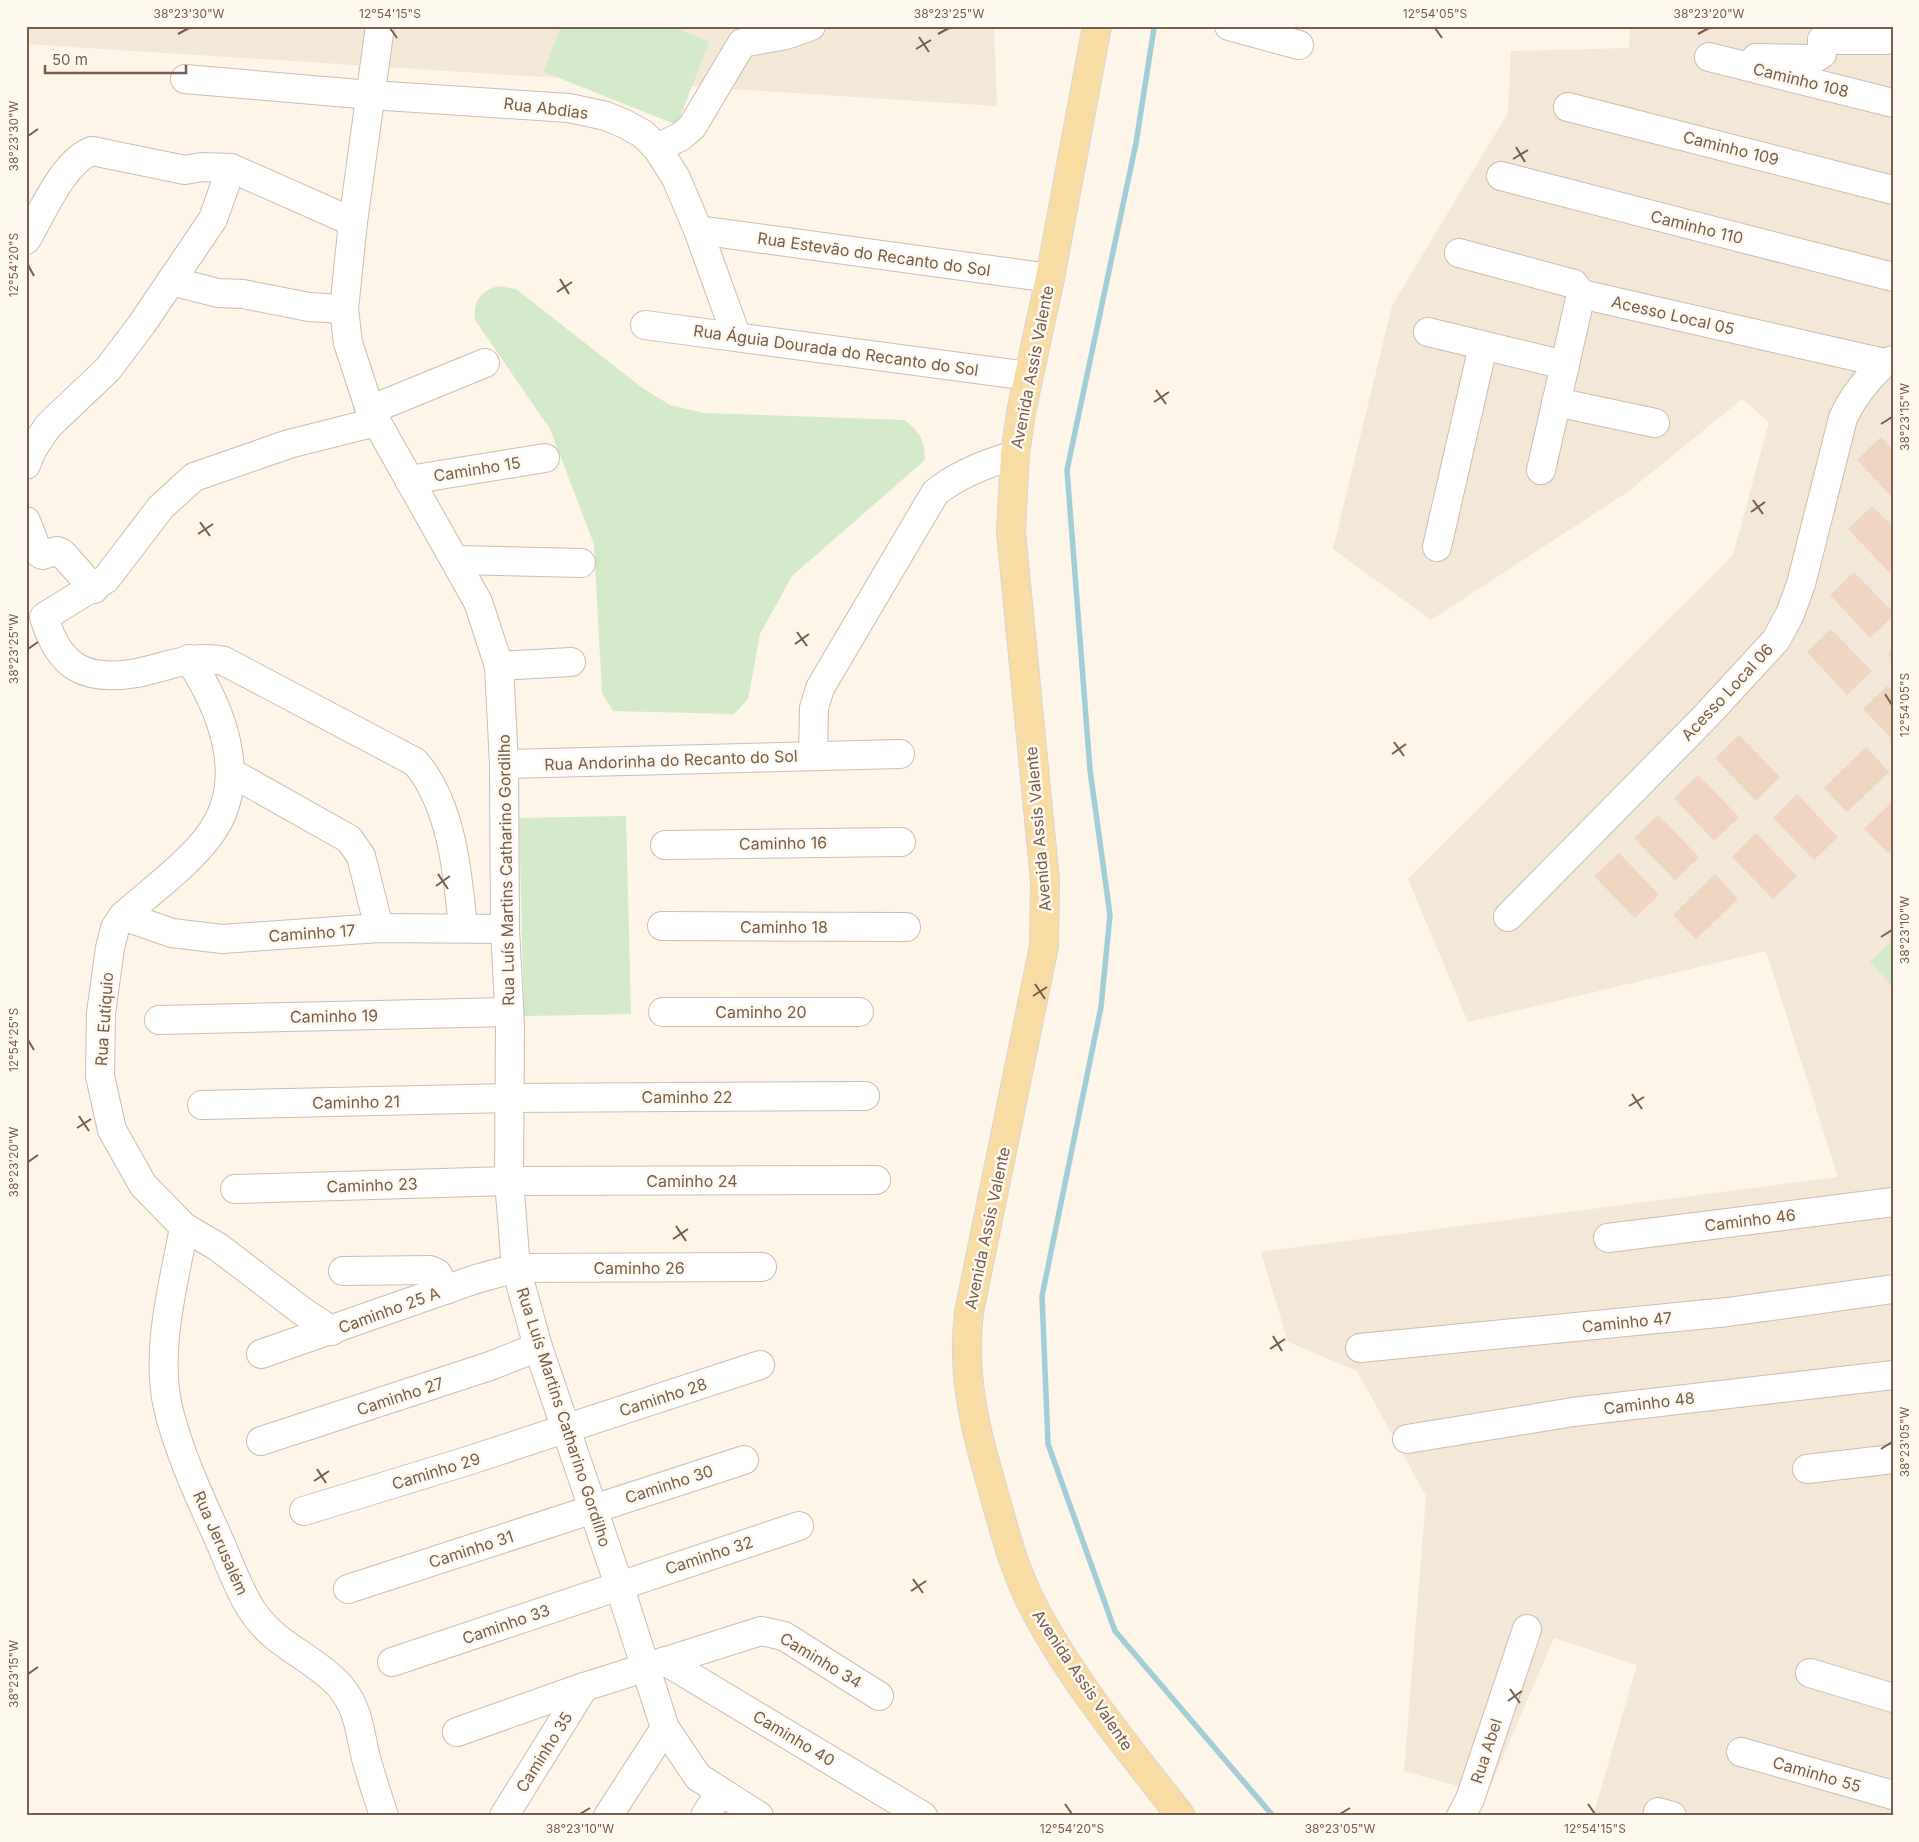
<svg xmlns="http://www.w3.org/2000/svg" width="1919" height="1842" viewBox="0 0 1919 1842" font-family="Inter,sans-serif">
<rect width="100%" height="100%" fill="#fcf5e8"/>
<g fill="#f3e7d7">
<polygon points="26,26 994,26 997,106 26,44"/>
<polygon points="1630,26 1893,26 1893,1816 1593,1816 1637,1665 1554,1638 1487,1794 1404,1771 1426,1496 1357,1371 1288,1342 1261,1252 1838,1177 1766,951 1468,1022 1408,879 1733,555 1769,422 1742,399 1629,491 1431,620 1333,549 1392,306 1508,113 1511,51 1629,48"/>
</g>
<g fill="#d3e9c7">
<polygon points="561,26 671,26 709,42 677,125 544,72"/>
<path d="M498 286 516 289 641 387 670 405 703 413 904 420C920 431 925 441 925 460L792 576 760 634 748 699 734 714 613 711 602 693 594 544 550 429 475 320C473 302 480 291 498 286Z"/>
<polygon points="626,816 631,1014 524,1016 519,818"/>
<polygon points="1893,940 1893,987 1870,962"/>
</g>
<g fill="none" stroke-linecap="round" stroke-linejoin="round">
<polyline stroke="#a3cdd7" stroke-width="5.5" points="1154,28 1136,143 1067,470 1090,770 1110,915 1101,1007 1042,1296 1048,1444 1115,1631 1273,1816"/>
</g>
<g fill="#f0d5c1">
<polygon points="1881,437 1893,450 1893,498 1857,460"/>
<polygon points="1872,506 1893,527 1893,568 1889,572 1848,529"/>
<polygon points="1854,572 1893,612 1893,616 1870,638 1830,595"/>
<polygon points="1831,629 1872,671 1847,695 1807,652"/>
<polygon points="1893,649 1893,659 1888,654"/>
<polygon points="1887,686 1893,691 1893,740 1863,709"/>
<polygon points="1739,735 1780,777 1756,801 1715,758"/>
<polygon points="1866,747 1889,772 1847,812 1824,788"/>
<polygon points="1698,775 1739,817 1714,841 1674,798"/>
<polygon points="1797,794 1838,837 1814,860 1773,818"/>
<polygon points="1893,801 1893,848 1888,853 1864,829"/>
<polygon points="1658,815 1699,857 1675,880 1634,838"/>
<polygon points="1756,833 1797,876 1773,899 1732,857"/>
<polygon points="1619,853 1659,895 1635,918 1594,876"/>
<polygon points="1715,874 1738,899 1696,939 1673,915"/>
</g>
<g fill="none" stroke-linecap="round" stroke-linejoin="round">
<defs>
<g id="minor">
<polyline points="380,26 353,222 344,309 348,343 370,410 478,602 499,666 504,764 505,929 510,1026 509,1181 516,1268 538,1347 619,1585 665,1728 698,1777 759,1816"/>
<polyline points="1229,26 1299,45"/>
<polyline points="1822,40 1886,40 1893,32"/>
<polyline points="1709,57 1893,103"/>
<polyline points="1756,58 1814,59 1822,54 1822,40"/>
<polyline points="185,79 371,95 569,108 606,116 625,124 643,134 657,148 676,178 698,230 736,335"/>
<polyline points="1568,107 1893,190"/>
<polyline points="657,148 680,137 692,127 742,43 786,35 811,26"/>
<polyline points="1501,176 1893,277"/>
<polyline points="698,230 1050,278"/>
<path d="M26 240C42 214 63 161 92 151L185 170 202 167 231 168 353 222"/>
<polyline points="1459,253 1574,284 1581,294 1884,363 1893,360"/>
<polyline points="171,281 218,293 243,294 309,307 344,309"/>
<polyline points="645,325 1028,376"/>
<polyline points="1428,332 1565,365"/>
<polyline points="1556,402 1655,423"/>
<polyline points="370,410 485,363"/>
<path d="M376 422 289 444 194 477 161 507 106 579 44 617C59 667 84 682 137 673 167 667 193 654 224 661L415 762C452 804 458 875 463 928"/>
<polyline points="26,465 32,450 48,426 108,369 142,324 213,219 231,168"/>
<polyline points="1541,470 1581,294"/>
<polyline points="409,480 545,458"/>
<polyline points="26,521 38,552 42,555 57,551 62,553 94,589"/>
<polyline points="1437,547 1483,346"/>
<polyline points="456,560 581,563"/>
<path d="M189 659C221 708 250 778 211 833 189 864 151 891 123 916L115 928 110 948 101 1013 100 1076 112 1130 143 1185 184 1227 218 1247 302 1311 332 1331"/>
<polyline points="499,666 571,662"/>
<path d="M813 756 814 708 820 688 935 493C958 474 987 463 1015 455"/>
<polyline points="504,764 900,754"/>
<polyline points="230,772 349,839 361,856 379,928"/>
<polyline points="665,845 901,842"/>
<polyline points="123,916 172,933 222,939 379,928 505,929"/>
<path d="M1508 917 1706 716 1776 640 1790 614 1801 584 1843 418C1853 396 1866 380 1884 363"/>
<polyline points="662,926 906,927"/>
<polyline points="663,1012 859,1012"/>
<polyline points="159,1020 509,1012"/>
<polyline points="202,1105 510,1098 865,1096"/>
<polyline points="235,1189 509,1181 876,1180"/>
<path d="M184 1227C174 1283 156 1345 167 1403 176 1445 198 1494 216 1533 227 1557 239 1592 253 1612 276 1646 313 1657 339 1685 359 1708 359 1730 366 1758 371 1777 378 1797 384 1816"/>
<polyline points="1608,1238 1893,1202"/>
<polyline points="343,1271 430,1270 437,1273 446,1290"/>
<polyline points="1360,1348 1728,1312 1893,1289"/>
<polyline points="261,1354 476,1279 516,1268 762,1267"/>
<polyline points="1407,1439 1573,1412 1893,1375"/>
<polyline points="261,1441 490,1366 538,1347"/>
<polyline points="1807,1469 1893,1459"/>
<polyline points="304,1511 464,1462 760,1365"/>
<polyline points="348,1589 744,1460"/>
<polyline points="665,1661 923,1816"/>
<polyline points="392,1662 799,1526"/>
<polyline points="1810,1673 1893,1698"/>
<polyline points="457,1732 584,1687 761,1631 784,1636 879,1696"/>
<polyline points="1741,1752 1893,1795"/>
<polyline points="1658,1812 1672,1816"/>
<polyline points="504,1816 584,1687"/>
<polyline points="608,1816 665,1728"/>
<polyline points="705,1816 720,1792"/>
<polyline points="1461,1816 1470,1799 1527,1629"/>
</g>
<path id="major" d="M1097 26 1050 278 1021 412 1015 455 1011 532 1045 881 1044 946 969 1312C962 1369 973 1422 989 1476 1001 1518 1011 1562 1031 1602 1070 1679 1128 1748 1181 1816"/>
</defs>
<use href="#minor" stroke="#cebdae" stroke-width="30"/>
<use href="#major" stroke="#dbd5d1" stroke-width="30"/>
<use href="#minor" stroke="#fff" stroke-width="28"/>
<use href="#major" stroke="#f8dca3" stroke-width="28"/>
</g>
<path fill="none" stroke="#765d4d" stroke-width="2" d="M390 28 397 38M1435 28 1442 38M178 34 189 28M938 34 949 28M1698 34 1709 28M919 37 929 52M916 49 931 40M28 136 38 129M1516 147 1525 162M1513 159 1528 150M28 265 34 276M560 279 569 294M557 292 572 282M1156 390 1166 404M1154 402 1169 392M1881 424 1892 417M1753 500 1763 514M1751 512 1765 502M200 522 210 536M198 534 213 524M797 632 807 646M795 644 809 634M28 649 38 642M1885 694 1892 705M1394 742 1404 756M1392 754 1406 744M438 874 448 889M436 886 450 876M1881 937 1892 930M1035 984 1045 999M1033 996 1047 987M28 1040 34 1050M1632 1094 1642 1109M1629 1106 1644 1097M79 1116 89 1131M77 1128 91 1119M28 1162 38 1155M676 1226 686 1241M673 1239 688 1229M1273 1336 1282 1351M1270 1349 1285 1339M1881 1449 1892 1442M317 1469 326 1483M314 1481 329 1471M913 1579 923 1593M911 1591 926 1581M28 1674 38 1667M1510 1689 1520 1703M1508 1701 1522 1691M1065 1804 1072 1814M1588 1804 1595 1814M580 1814 590 1808M1340 1814 1350 1808"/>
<g text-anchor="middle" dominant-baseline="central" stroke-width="5" stroke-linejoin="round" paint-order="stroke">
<g font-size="16" fill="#765d4d" stroke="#fef9ef">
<text transform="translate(1801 80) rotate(14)">Caminho 108</text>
<text transform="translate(546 108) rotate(7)">Rua Abdias</text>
<text transform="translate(1731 148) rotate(14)">Caminho 109</text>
<text transform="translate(1697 227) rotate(14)">Caminho 110</text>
<text transform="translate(874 254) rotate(8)">Rua Estevão do Recanto do Sol</text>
<text transform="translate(1673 315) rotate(13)">Acesso Local 05</text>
<text transform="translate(836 350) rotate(8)">Rua Águia Dourada do Recanto do Sol</text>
<text transform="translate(1032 367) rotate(-79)">Avenida Assis Valente</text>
<text transform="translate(477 469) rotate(-9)">Caminho 15</text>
<text transform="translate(1727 692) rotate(-47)">Acesso Local 06</text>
<text transform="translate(671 760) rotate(-2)">Rua Andorinha do Recanto do Sol</text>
<text transform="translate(1038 829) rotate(-95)">Avenida Assis Valente</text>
<text transform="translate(783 843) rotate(-1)">Caminho 16</text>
<text transform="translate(506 870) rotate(-91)">Rua Luís Martins Catharino Gordilho</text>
<text x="784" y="927">Caminho 18</text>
<text transform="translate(312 933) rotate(-4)">Caminho 17</text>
<text x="761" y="1012">Caminho 20</text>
<text transform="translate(334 1016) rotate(-1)">Caminho 19</text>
<text transform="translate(104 1019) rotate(-86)">Rua Eutíquio</text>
<text x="687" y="1097">Caminho 22</text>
<text transform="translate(356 1102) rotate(-1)">Caminho 21</text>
<text x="692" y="1181">Caminho 24</text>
<text transform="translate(372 1185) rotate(-2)">Caminho 23</text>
<text transform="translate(1750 1220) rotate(-7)">Caminho 46</text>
<text transform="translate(987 1228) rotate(-78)">Avenida Assis Valente</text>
<text x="639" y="1268">Caminho 26</text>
<text transform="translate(389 1310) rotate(-20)">Caminho 25 A</text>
<text transform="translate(1627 1322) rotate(-6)">Caminho 47</text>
<text transform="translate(400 1396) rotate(-18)">Caminho 27</text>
<text transform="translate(663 1397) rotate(-18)">Caminho 28</text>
<text transform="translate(1649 1403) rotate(-7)">Caminho 48</text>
<text transform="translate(564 1417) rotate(72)">Rua Luís Martins Catharino Gordilho</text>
<text transform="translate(436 1471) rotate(-17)">Caminho 29</text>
<text transform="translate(669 1484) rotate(-18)">Caminho 30</text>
<text transform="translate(221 1543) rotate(66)">Rua Jerusalém</text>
<text transform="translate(471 1549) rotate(-18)">Caminho 31</text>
<text transform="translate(709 1555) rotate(-18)">Caminho 32</text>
<text transform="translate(506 1624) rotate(-19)">Caminho 33</text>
<text transform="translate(821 1660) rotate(31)">Caminho 34</text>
<text transform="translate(1083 1680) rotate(56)">Avenida Assis Valente</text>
<text transform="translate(794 1738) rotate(31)">Caminho 40</text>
<text transform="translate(1486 1751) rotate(-72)">Rua Abel</text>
<text transform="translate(544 1752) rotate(-58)">Caminho 35</text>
<text transform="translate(1817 1774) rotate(16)">Caminho 55</text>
</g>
</g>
<rect width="1919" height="1842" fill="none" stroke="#fef9ef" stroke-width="55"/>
<path d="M45 65v8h141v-8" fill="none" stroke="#765d4d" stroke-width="2.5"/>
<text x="52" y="65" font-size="15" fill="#765d4d" stroke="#fef9ef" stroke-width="4" paint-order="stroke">50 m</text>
<rect x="28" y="28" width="1864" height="1786" fill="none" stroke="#765d4d" stroke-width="2"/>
<g font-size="12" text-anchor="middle" fill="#765d4d">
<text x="189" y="18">38°23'30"W</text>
<text x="390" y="18">12°54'15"S</text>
<text x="949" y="18">38°23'25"W</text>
<text x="1435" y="18">12°54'05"S</text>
<text x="1709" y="18">38°23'20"W</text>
<text transform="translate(14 136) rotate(-90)" y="4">38°23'30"W</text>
<text transform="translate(14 265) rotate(-90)" y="4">12°54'20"S</text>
<text transform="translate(1905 417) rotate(-90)" y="4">38°23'15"W</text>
<text transform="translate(14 649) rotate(-90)" y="4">38°23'25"W</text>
<text transform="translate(1905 705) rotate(-90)" y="4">12°54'05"S</text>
<text transform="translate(1905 930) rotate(-90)" y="4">38°23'10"W</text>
<text transform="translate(14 1040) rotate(-90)" y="4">12°54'25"S</text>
<text transform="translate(14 1162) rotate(-90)" y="4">38°23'20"W</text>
<text transform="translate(1905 1442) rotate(-90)" y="4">38°23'05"W</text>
<text transform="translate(14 1674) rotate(-90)" y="4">38°23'15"W</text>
<text x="580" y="1833">38°23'10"W</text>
<text x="1072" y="1833">12°54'20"S</text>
<text x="1340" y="1833">38°23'05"W</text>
<text x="1595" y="1833">12°54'15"S</text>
</g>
</svg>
